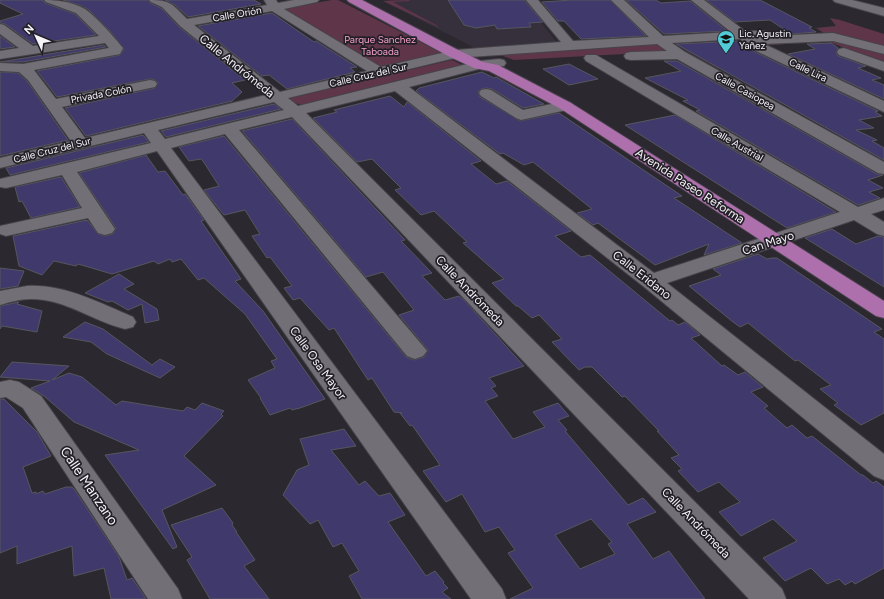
<svg xmlns="http://www.w3.org/2000/svg" width="884" height="599" viewBox="0 0 884 599" font-family="Figtree,sans-serif">
<rect width="100%" height="100%" fill="#2c2830"/>
<g fill="#36303d">
<polygon points="392,0 524,0 557,43 475,48 383,1"/>
<polygon points="740,39 756,51 770,58 714,70 695,59 674,42"/>
</g>
<g fill="#5f354a">
<polygon points="332,0 338,0 442,53 377,67 281,9"/>
<polygon points="409,0 410,1 393,2 438,26 438,27 383,1"/>
<polygon points="830,18 840,20 884,34 884,48 827,35 816,28 836,26"/>
<polygon points="824,38 884,51 884,64 832,43 824,42 768,45 763,42"/>
<polygon points="655,44 665,50 661,52 514,60 500,55"/>
<polygon points="452,60 462,65 303,105 294,103 288,98"/>
</g>
<g fill="#403a6c" stroke="#56565e" fill-rule="evenodd">
<polygon points="0,0 42,0 45,3 75,14 96,35 33,44 5,24 0,23 0,21 23,14 0,3"/>
<polygon points="63,0 148,0 150,3 161,8 179,27 245,80 232,83 242,92 232,101 86,136 65,108 155,88 158,83 155,80 150,79 57,97 37,71 120,55 124,49 111,32 89,10 79,5"/>
<polygon points="165,0 254,0 261,4 188,17 175,5"/>
<polygon points="448,0 524,0 543,22 529,23 531,27 497,29 495,25 476,28 464,25"/>
<polygon points="572,0 610,0 646,36 581,39 564,21 558,21 542,2"/>
<polygon points="626,0 656,0 661,3 690,1 727,31 664,34"/>
<polygon points="706,0 760,0 812,27 809,28 816,32 791,34 770,20 735,22"/>
<polygon points="272,13 314,42 316,41 357,67 350,68 355,72 287,89 269,75 262,76 198,26"/>
<polygon points="0,36 15,47 0,49"/>
<polygon points="740,41 755,52 878,111 875,112 882,116 859,120 874,128 856,130 877,140 872,141 884,148 884,160 676,44"/>
<polygon points="831,43 838,48 836,53 838,56 866,66 858,68 881,78 872,80 884,85 884,99 788,54 815,49 807,44"/>
<polygon points="104,45 106,47 23,62 0,62"/>
<polygon points="664,61 677,61 877,174 883,175 868,180 883,188 869,192 880,198 858,205 696,111 700,110 683,101 688,100 645,78 681,71"/>
<polygon points="569,64 598,79 569,85 543,69"/>
<polygon points="0,72 18,73 27,81 68,140 0,156"/>
<polygon points="482,72 494,78 496,77 544,104 523,108 492,89 486,88 481,89 478,92 480,97 520,121 559,113 682,196 674,198 742,243 704,255 709,244 655,265 598,223 593,225 577,213 592,209 533,162 524,165 503,153 500,154 416,91 419,88"/>
<polygon points="390,96 404,107 407,102 481,161 471,164 496,184 507,181 571,231 555,236 581,257 590,255 670,321 672,320 678,325 685,322 699,334 700,335 691,338 722,366 724,365 738,375 745,372 763,387 751,392 768,406 764,408 787,428 792,425 807,438 812,436 861,475 863,475 873,483 876,481 884,487 884,568 855,584 852,581 845,585 839,579 827,584 811,568 785,581 763,558 797,541 773,519 741,536 719,512 740,502 719,482 698,492 678,471 682,469 671,458 679,455 657,431 659,431 625,396 622,397 592,367 585,367 579,370 552,342 562,339 539,315 532,318 518,306 516,306 492,283 504,279 463,243 467,242 434,211 421,215 395,190 401,188 372,159 357,162 313,118 337,112 334,110"/>
<polygon points="274,104 281,109 166,137 161,131"/>
<polygon points="675,115 836,212 787,228 625,125"/>
<path d="M292 119 405 240 401 241 432 273 422 276 445 300 459 296 464 300 524 366 489 378 496 386 491 388 498 396 485 401 513 439 545 427 533 412 558 403 569 416 558 420 567 430 565 431 628 505 643 498 656 512 627 524 653 559 669 551 705 599H510L533 588 508 553 515 550 499 527 485 532 462 494 446 502 423 471 440 465 412 425 410 426 400 413H402L394 412 372 378 368 380 334 328 329 330 300 298 293 300 284 288 292 286 270 257 267 258 252 236 260 234 245 210 224 215 204 190 219 186 203 161 201 159 189 161 179 147 224 136 406 357 414 360 424 357 428 350 399 315 414 310 383 272 366 277 242 131ZM591 519 612 542 608 544 615 554 580 569 555 535Z"/>
<polygon points="143,135 149,142 10,175 6,168"/>
<polygon points="146,155 158,172 165,171 183,195 185,194 204,220 201,221 241,279 235,281 263,311 325,399 300,408 292,410 290,408 270,415 260,398 261,398 248,380 275,368 271,361 277,359 245,314 204,278 198,280 181,259 172,262 170,259 158,264 154,261 112,274 78,264 76,266 54,261 42,275 19,266 13,236 87,220 98,234 105,236 113,234 116,228 79,173"/>
<polygon points="61,177 80,207 31,218 22,201 19,202 15,187"/>
<polygon points="832,229 856,244 878,236 884,237 884,287 805,238"/>
<polygon points="758,254 767,259 772,258 777,258 882,329 874,332 884,339 884,413 861,425 834,405 838,403 820,389 831,385 798,360 795,361 748,323 740,327 733,322 689,286 721,275 713,269"/>
<polygon points="0,268 24,271 18,286 0,289"/>
<polygon points="119,274 134,284 124,289 157,309 159,320 145,323 142,304 128,310 112,301 108,302 85,293"/>
<polygon points="19,302 17,304 42,311 37,332 2,326 0,329 0,306"/>
<polygon points="85,322 103,329 152,365 160,359 175,367 160,378 107,354 91,342 63,337"/>
<polygon points="12,362 69,366 52,380 69,373 82,377 116,405 122,401 183,411 187,407 195,410 202,403 224,411 221,414 223,416 184,456 216,485 162,510 177,547 173,549 105,455 139,450 74,422 44,396 31,388 50,381 0,377"/>
<polygon points="0,399 4,399 37,432 51,456 23,467 32,493 36,492 36,494 43,491 45,494 66,487 72,487 74,489 119,557 127,580 132,578 146,599 111,599 104,568 74,576 72,546 17,564 17,546 0,553"/>
<polygon points="344,429 356,446 331,450 359,485 365,481 379,496 390,493 405,515 388,522 426,576 435,571 444,582 443,583 448,588 442,592 451,599 362,599 349,576 359,571 342,543 333,547 318,520 310,524 283,495 297,470 309,465 300,439"/>
<polygon points="222,508 233,523 232,525 237,532 236,532 255,560 244,566 269,599 210,599 187,560 192,557 171,525"/>
</g>
<g fill="none" stroke-linecap="round" stroke-linejoin="round">
<defs>
<g id="minor">
<path d="M44 0C58 0 71 2 83 8 94 14 115 38 123 48L120 54 34 70 56 99 150 80 155 81 157 84 155 87 150 88 62 107 85 138 266 95 180 26 162 7 151 2 149 0C171 0 172 4 187 19L267 5 264 0H276L278 3 294 0H319L317 2 284 9 381 67 455 50 561 42 526 0H538L573 41 649 37 611 0H624L663 36 731 32 691 0H704L745 31H769L771 34 770 36 833 33 884 46V54L833 41 764 44 884 101V112L756 51 740 39 672 43 685 52 884 162V174L878 173 677 59 631 60 626 59 624 56 626 53 631 52 667 51 657 44 455 58 288 98 298 106 479 61 499 59 504 60 506 63 504 66 479 69 409 87 654 273 840 212 586 61 584 58 586 55H596L858 207 884 198V210L871 214 884 222V236L877 234 854 220 667 283 884 454V480L874 476 643 286 395 91 306 113 782 589 786 599H749L292 117 239 130 423 346 427 351 423 356 415 359 407 356 225 134 171 148 502 589 506 599H471L157 151 77 172 115 229 112 233 105 235 98 233 88 218 6 236 0 234V226L82 208 62 175 6 188 0 187V179L151 143 144 133 0 168V158L71 141 28 80 19 72 0 71V63L23 64 109 48 105 43 0 59V51L19 48 0 34V24L4 25 33 46 99 36 76 13 46 2ZM272 11 367 71 280 92 194 25ZM274 102 284 110 165 139 158 130Z"/>
<polygon points="833,0 852,0 884,8 884,16 835,2"/>
<polygon points="844,48 884,62 884,71 839,55 837,52 839,49"/>
<polygon points="486,89 491,90 523,110 566,101 571,103 574,106 571,109 521,120 516,118 481,96 479,93 481,90"/>
<path d="M27 286C64 284 100 303 133 317L136 322 133 327 125 329C92 321 66 299 31 299 20 299 10 302 0 305V291Z"/>
<polygon points="10,380 19,382 41,396 178,589 182,599 148,599 23,408 6,397 0,398 0,382"/>
</g>
<polygon id="major" points="347,0 362,0 460,51 483,62 498,65 571,103 884,301 884,318 876,316 561,109 489,71 474,68 450,57 349,2"/>
</defs>
<use href="#minor" stroke="#464349" stroke-width="2"/>
<use href="#major" stroke="#464349" stroke-width="2"/>
<use href="#minor" fill="#736f77" fill-rule="evenodd"/>
<use href="#major" fill="#ad70ad" fill-rule="evenodd"/>
</g>
<defs>
<symbol id="school-pin" viewBox="-11 -11 22 30"><path d="M0 17L-7.5 6A9.5 9.5 0 1 1 7.5 6Z" fill="#52cbd7" stroke="#221f26"/><path d="M0-5L7-2L0 1L-7-2ZM-4 1L0 2.5L4 1V4Q0 6-4 4Z" fill="#111"/></symbol>
</defs>
<g fill-rule="evenodd">
<use href="#school-pin" x="716" y="29" width="20" height="27"/>
</g>
<g text-anchor="middle" dominant-baseline="central" stroke-width="3.5" stroke-linejoin="round" paint-order="stroke">
<g font-size="10" fill="#f5f3f8" stroke="#221f26">
<text transform="translate(237 14) rotate(-10)">Calle Orión</text>
<text transform="translate(808 70) rotate(26)">Calle Lira</text>
<text transform="translate(368 75) rotate(-13)">Calle Cruz del Sur</text>
<text transform="translate(745 91) rotate(29)">Calle Casiopea</text>
<text transform="translate(101 94) rotate(-11)">Privada Colón</text>
<text transform="translate(737 144) rotate(30)">Calle Austrial</text>
<text transform="translate(52 150) rotate(-14)">Calle Cruz del Sur</text>
</g>
<g font-size="10" fill="#f5f3f8" stroke="#221f26" text-anchor="start">
<text x="739" y="33">Lic. Agustin<tspan x="739" dy="12">Yañez</tspan></text>
</g>
<g font-size="10" fill="#f6a0cb" stroke="#221f26">
<text x="380" y="39">Parque Sanchez<tspan x="380" dy="12">Taboada</tspan></text>
</g>
<g font-size="12" fill="#f5f3f8" stroke="#221f26">
<text transform="translate(237 66) rotate(39)">Calle Andrómeda</text>
<text transform="translate(690 186) rotate(33)">Avenida Paseo Reforma</text>
<text transform="translate(768 243) rotate(-18)">Can Mayo</text>
<text transform="translate(642 275) rotate(38)">Calle Eridano</text>
<text transform="translate(470 291) rotate(46)">Calle Andrómeda</text>
<text transform="translate(318 363) rotate(54)">Calle Osa Mayor</text>
<text transform="translate(696 523) rotate(46)">Calle Andrómeda</text>
</g>
<g font-size="14" fill="#f5f3f8" stroke="#221f26">
<text transform="translate(89 486) rotate(56)">Calle Manzano</text>
</g>
</g>
<g transform="translate(36 36) rotate(314)" stroke="#221f26" stroke-width="3" paint-order="stroke">
<path d="M0-3L7 15L0 10L-7 15Z" fill="#f5f3f8"/>
<text y="-6" font-size="11" font-weight="bold" text-anchor="middle" fill="#f5f3f8">N</text>
</g>
</svg>
